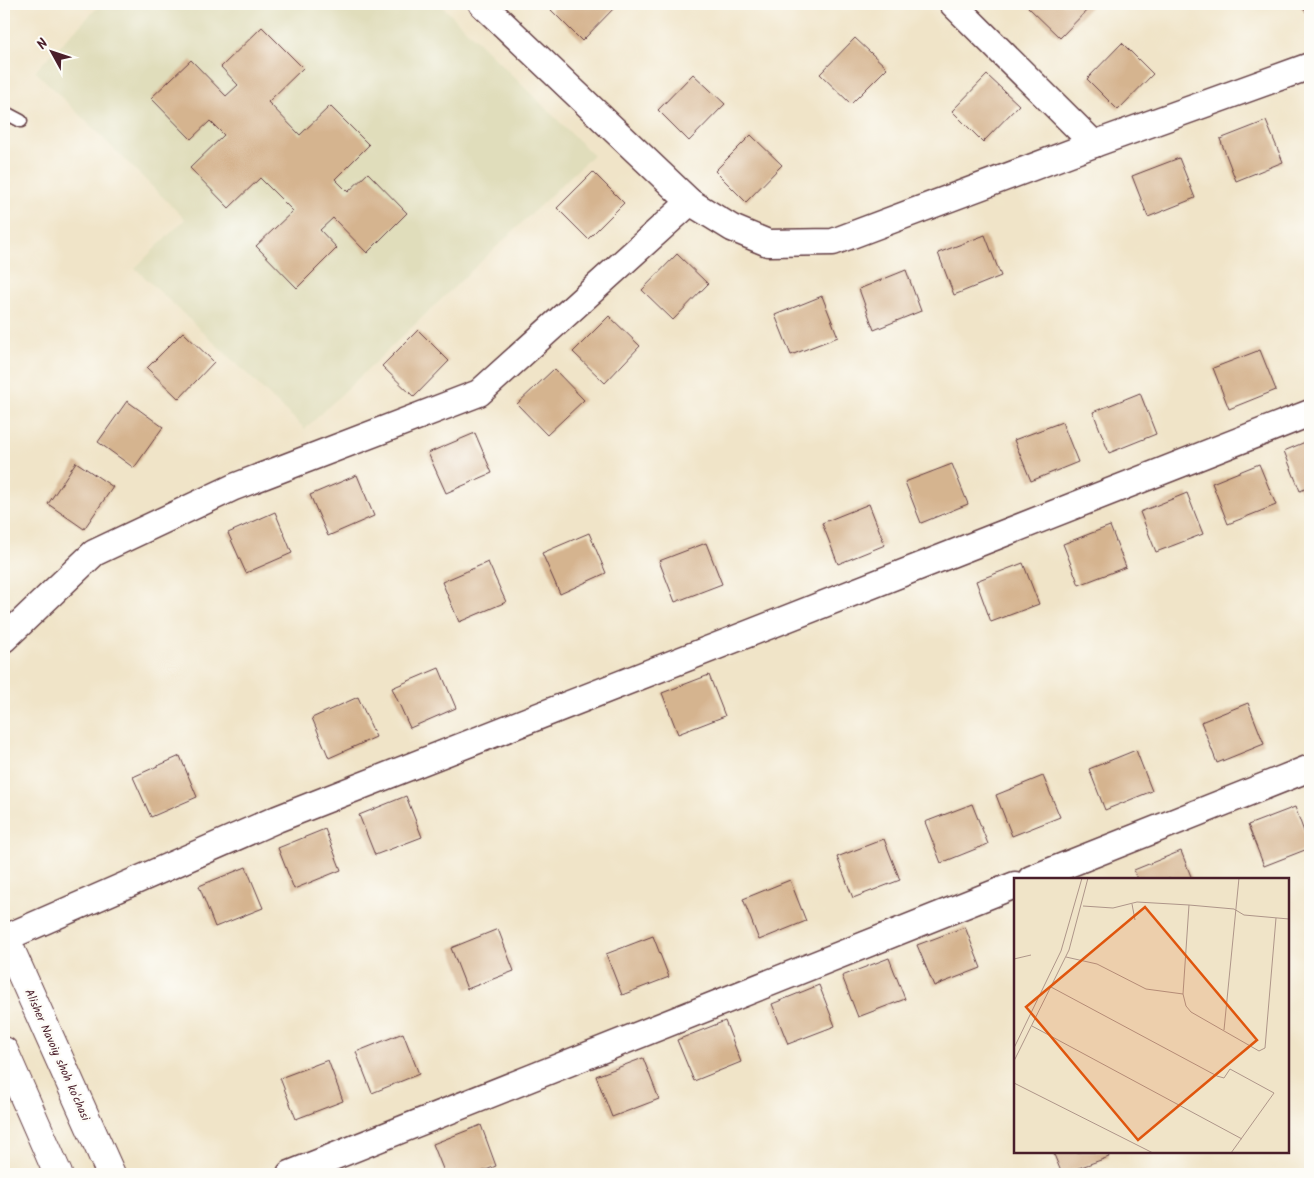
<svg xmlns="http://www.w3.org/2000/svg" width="1314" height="1178" viewBox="0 0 1314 1178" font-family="Kalam,sans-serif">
<rect width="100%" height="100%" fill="#fdfcf7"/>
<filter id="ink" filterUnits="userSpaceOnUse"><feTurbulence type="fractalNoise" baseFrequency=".02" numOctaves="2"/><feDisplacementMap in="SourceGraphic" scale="10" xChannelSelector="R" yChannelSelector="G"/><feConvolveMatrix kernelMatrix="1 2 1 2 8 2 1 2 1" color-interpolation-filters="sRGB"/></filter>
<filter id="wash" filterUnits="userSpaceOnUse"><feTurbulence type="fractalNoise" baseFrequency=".0096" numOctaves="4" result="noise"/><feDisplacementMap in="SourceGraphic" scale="20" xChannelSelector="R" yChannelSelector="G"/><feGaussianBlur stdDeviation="1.12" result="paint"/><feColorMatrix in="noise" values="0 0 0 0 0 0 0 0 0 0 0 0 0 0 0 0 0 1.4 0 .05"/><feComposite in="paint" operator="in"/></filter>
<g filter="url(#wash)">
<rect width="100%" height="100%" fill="#f0e4c8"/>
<polygon fill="#e0ddbb" points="101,4 440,4 593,155 305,429 135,268 185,219 35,71"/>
<g id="blocks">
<g fill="#d5b48f">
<polygon points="556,4 618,4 582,41 551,10"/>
<polygon points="1032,4 1093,4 1060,38 1028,7"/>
<polygon points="1298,4 1310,4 1310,16"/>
<polygon points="262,27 303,68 268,102 300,135 330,106 369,145 335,179 348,192 368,173 407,213 367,253 333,218 320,230 337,248 297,288 256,246 293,211 260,178 229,208 190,168 224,135 210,121 191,139 151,98 191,60 226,96 238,85 221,67"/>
<polygon points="855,38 887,68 851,104 820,74"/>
<polygon points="1122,43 1153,74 1118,110 1087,79"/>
<polygon points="693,74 725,104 689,141 658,110"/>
<polygon points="987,75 1019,105 983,142 952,111"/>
<polygon points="1266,121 1283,162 1236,181 1220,139"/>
<polygon points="751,135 782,165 746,202 715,171"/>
<polygon points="1179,158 1195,198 1148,217 1132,176"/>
<polygon points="593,172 624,203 588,239 557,208"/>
<polygon points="985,235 1001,276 954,295 938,253"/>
<polygon points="677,254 708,284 673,320 642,290"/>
<polygon points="906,270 921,311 874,330 859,289"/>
<polygon points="822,296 838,337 791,355 775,315"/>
<polygon points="609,316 640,346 605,383 573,352"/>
<polygon points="418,330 449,361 414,397 382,366"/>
<polygon points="183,332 214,362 179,399 147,368"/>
<polygon points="1260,350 1276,390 1229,409 1213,368"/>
<polygon points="554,369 584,400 547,435 517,404"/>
<polygon points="1140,393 1156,434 1109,453 1093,412"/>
<polygon points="127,401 163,427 134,468 98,442"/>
<polygon points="1062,422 1078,462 1031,481 1014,440"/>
<polygon points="475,433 492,473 446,493 428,453"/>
<polygon points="1310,440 1310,487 1300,491 1284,451"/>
<polygon points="76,462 113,487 84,529 48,504"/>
<polygon points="952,464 968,504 921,523 905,482"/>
<polygon points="1259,464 1276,505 1228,524 1212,483"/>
<polygon points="357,475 374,516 328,536 310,495"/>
<polygon points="1187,493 1203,534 1156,552 1140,512"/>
<polygon points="869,504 885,545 838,564 822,523"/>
<polygon points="275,512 292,553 246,573 228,533"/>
<polygon points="1110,526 1126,567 1079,585 1063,544"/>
<polygon points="589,533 606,573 560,594 542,553"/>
<polygon points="706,543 722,584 675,602 659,561"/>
<polygon points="488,562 506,602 459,622 442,582"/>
<polygon points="1023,563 1039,604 991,622 976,581"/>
<polygon points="439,668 456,708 410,728 392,688"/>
<polygon points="709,675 725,716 678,734 662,693"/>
<polygon points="358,697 376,737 329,758 312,718"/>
<polygon points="1248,703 1264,744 1217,763 1201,722"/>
<polygon points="1136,750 1152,791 1105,810 1089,769"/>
<polygon points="180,756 197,797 151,817 133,777"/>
<polygon points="1043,776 1060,817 1012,836 996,795"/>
<polygon points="406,796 422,837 375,855 359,815"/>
<polygon points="972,804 988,844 941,863 925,822"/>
<polygon points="1295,807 1310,848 1264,866 1248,825"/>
<polygon points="325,829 341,870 294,889 278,848"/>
<polygon points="884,839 900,880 853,898 837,857"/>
<polygon points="1181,851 1192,879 1138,879 1134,870"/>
<polygon points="246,867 263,908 215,927 199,886"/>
<polygon points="790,880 806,921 759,940 743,899"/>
<polygon points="965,927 981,968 934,986 917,945"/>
<polygon points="498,929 514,971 467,989 451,948"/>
<polygon points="653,936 669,977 622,995 606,954"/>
<polygon points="889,958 905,999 858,1017 842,976"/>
<polygon points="819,985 835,1026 788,1044 772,1004"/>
<polygon points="725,1021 741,1062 694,1081 677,1040"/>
<polygon points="403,1033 419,1074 372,1093 356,1052"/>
<polygon points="643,1058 659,1099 612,1117 596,1076"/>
<polygon points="328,1060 343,1101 296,1119 280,1078"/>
<polygon points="481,1125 496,1166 476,1174 445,1174 433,1144"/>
<polygon points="1053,1152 1107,1152 1109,1157 1062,1174"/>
</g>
</g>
</g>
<g filter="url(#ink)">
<use href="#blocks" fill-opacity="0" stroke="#633d43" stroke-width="1"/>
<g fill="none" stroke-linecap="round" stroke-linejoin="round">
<defs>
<polyline id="service" points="4,112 21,121"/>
<g id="minor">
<polyline points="482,4 690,202 732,228 768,243 833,242 1094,144 1310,66"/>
<polyline points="953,4 1094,144"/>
<polyline points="4,639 94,553 234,487 479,393 690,202"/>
<polyline points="1031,879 1310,768"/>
<polyline points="5,938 277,819 1310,413"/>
<polyline points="290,1174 1015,885"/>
</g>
<g id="secondary">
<polyline points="4,935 111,1174"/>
<polyline points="4,1051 58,1174"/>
</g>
</defs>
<use href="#service" stroke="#633d43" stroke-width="15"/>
<use href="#minor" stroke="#633d43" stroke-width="29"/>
<use href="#secondary" stroke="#633d43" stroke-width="30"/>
<use href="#service" stroke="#fff" stroke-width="12"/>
<use href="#minor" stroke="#fff" stroke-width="26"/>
<use href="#secondary" stroke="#fff" stroke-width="28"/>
</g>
</g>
<g text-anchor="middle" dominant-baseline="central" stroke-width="4.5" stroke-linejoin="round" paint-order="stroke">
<g font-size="12" fill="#4a1f2b" stroke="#fdfcf7">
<text transform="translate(57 1055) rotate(66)">Alisher Navoiy shoh ko'chasi</text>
</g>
</g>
<g transform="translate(1014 878)">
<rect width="275" height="275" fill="#f0e4c8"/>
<path fill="none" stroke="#ae9589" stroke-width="1" d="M118 26 121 42M175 27 169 116 172 128 177 134 245 173 251 170 262 40M69 28 99 30 123 24 175 27 220 31 230 37 275 41M52 79 83 86 132 111 169 116M0 81 17 77M37 109 203 198 210 200 216 191 260 215 217 275M18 148 228 261M210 152 225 0M0 170 47 73 68 0M0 183 55 72 74 0M0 205 139 275"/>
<path fill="#e0560e" fill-opacity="0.15" stroke="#e0560e" stroke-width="2.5" d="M131 29 243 162 124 262 12 129Z"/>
<rect width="275" height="275" fill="none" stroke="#4a1f2b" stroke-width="2.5"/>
</g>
<rect width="1314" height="1178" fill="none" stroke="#fdfcf7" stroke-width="20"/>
<g transform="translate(52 52) rotate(310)" stroke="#fdfcf7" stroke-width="4" paint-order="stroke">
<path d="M0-4L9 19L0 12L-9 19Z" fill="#4a1f2b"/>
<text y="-8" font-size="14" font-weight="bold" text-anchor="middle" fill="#4a1f2b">N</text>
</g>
</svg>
